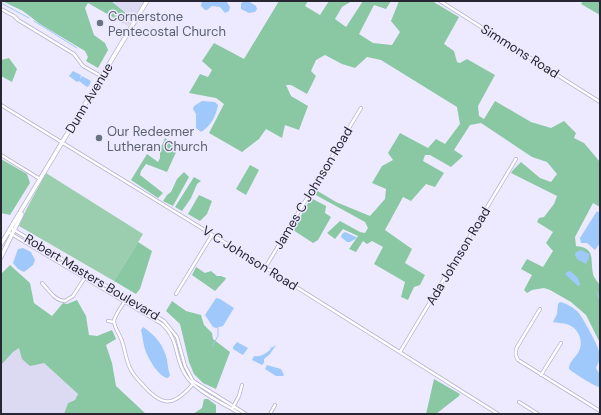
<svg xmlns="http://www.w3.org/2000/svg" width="601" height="415" viewBox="0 0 601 415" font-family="'DM Sans',sans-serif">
<rect width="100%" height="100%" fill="#edeaff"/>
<g fill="#dcdaf2">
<polygon points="111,1 144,1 128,26 123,23 126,12"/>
<polygon points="19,348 44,363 78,394 75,400 68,403 64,414 1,414 1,365 13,352"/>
</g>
<polygon fill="#9bceae" points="46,173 143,234 114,281 19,226 27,208"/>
<g fill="#8ac8a3">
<polygon points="2,1 111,1 126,13 123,23 88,3 85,8 94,35 105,43 108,50 98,68 86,61 88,57 85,51 40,24 23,11"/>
<path d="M279 1H308L305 6 320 15 329 1H352L342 7 335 19 346 27 363 1H391L386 9 374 5 359 34 373 43 392 45 400 32 391 21 399 1H432L459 17 444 44 454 51 457 62 460 63 467 59 495 75 478 106 479 116 484 119 495 101 531 122 551 128 564 121 576 133 574 138 584 143 600 162V207L593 203 575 237 576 246C596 248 590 259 593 274 594 279 599 282 600 287 601 304 600 326 600 343L586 315 571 302 550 290 544 288 532 290 527 293 524 290 532 275 521 269 527 259 543 267 553 251 546 243 553 232 537 222 539 218 544 217 554 204 557 196 511 173 513 170 521 162 540 178 551 182 557 174 547 162 532 157 481 123 470 125 454 150 463 156 451 167 430 155H425L423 161 444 173 435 187 426 184 411 201 403 197 385 230 412 249 405 263 425 275 420 285 414 287 408 300 401 297 405 282 374 264 383 247 372 241 367 244 363 241 356 252 349 249 358 236 343 229 335 239 327 233 340 221 360 232 365 233 368 228 365 222 314 194 316 190 336 202 370 216 385 199 386 189 372 183 382 166 393 160 388 153 400 133 428 148 436 139 445 144 460 124 457 107 381 60 367 57 355 68 342 64 325 55 316 60 311 71 316 76 307 94 291 85H286L291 96 308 106 299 130 285 125 282 138 266 129 259 139 242 152 209 133 224 104 216 98 189 93 200 74 208 77 212 70 202 61 214 43 244 59Z"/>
<polygon points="583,1 600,1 600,15 581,4"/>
<polygon points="9,58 17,69 12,82 1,76 1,60"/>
<polygon points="165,138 178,148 167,172 146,164 141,171 140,175 163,193 158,198 131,180 147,154 158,162 160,158 160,150"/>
<polygon points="1,159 27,174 30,183 10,215 1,213"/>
<polygon points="250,165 259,170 246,195 236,189"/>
<polygon points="184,172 189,177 173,206 163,201 167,195 171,192 177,179"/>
<polygon points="194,177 201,181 197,184 191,198 182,211 175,207"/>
<polygon points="199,195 212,201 207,214 200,221 188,214"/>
<polygon points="311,198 326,206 325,213 331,217 318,240 313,243 293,230"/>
<polygon points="138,242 152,251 140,289 136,294 114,281"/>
<polygon points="10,265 30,283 34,303 52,316 63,303 67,304 77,300 86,316 89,335 97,336 112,330 116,339 106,345 112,363 116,386 146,414 64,414 68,403 75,400 78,394 44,363 30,366 22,359 19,348 13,352 1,365 1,274"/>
<polygon points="196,267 205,273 211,271 217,276 221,276 226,278 225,280 215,291 192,275"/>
<polygon points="172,301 186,311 201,315 204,325 212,333 213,339 230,352 216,389 203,383 194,374 189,362 180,324 166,311"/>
<polygon points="434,379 460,394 459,396 436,414 426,414"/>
<polygon points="204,399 208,399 216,405 216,414 193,414 202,408"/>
</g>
<g fill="#9ec9fa">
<polygon points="202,1 226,1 230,7 229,11 225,13 220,7 212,6 207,10 205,10 201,6"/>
<polygon points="243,1 248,1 256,6 257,9 255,12 249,13 241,9 241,4"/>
<polygon points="73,71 81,75 80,79 82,76 91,81 89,86 87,87 79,81 77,82 69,76"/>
<path d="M202 101 215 102 218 105C216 116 211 126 201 132L196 128V114L193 109 194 106Z"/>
<polygon points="597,211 600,213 600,243 595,250 587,243 581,243 580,238"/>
<polygon points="345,232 356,237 357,238 350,242 347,242 341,237 342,234"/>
<polygon points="23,248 31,252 35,260 33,265 24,272 18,269 13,263 18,249"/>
<polygon points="581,250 589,254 589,258 586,264 577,259 575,255 576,252"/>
<path d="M570 271C574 274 580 278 580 285L578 286 565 274 567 272Z"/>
<polygon points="216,298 220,299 234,308 223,326 216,328 213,327 205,315"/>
<path d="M560 302C566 303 574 308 578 312 583 318 599 347 600 354 601 360 598 363 596 368L600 375V387C595 387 574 373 569 369 569 362 574 359 578 353 584 344 580 331 571 326 565 322 558 324 553 322L557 314 558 304Z"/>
<path d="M143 327C155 335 164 345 167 360 168 365 168 370 170 375L168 378C159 377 149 360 146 352 143 345 143 337 141 330Z"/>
<polygon points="237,342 248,348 243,355 233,349 233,347"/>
<path d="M276 345 270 354 264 359V363L262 365 252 360 254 356C261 357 265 354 271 349L269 346 271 348Z"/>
<polygon points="267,365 281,369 284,375 283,376 276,376 265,369"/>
</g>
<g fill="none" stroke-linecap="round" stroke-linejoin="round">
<g stroke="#9ec9fa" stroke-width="1">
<polyline points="1,3 29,18"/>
<polyline points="34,21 77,48"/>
<polyline points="597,292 600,301"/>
<polyline points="213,345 218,336 218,328"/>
</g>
<defs>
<g id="street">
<polyline points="440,1 600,102"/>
<polyline points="1,9 14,16 18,20 74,54 83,66 101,76"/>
<polyline points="1,105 247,256 498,414"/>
<polyline points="1,155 40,179"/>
<polyline points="11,228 164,321 177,337 185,366 193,381 246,414"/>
<path d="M8 232 162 324C180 341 174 357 185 374 195 392 224 403 240 414"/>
<polyline points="265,268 361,108"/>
<path d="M42 283C49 290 55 301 65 301L73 296 86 276"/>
<polyline points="176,294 212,235"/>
<path d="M126 299C123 305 115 314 114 321 114 327 120 335 122 341 125 350 126 360 130 368 133 375 138 380 143 385 163 408 174 406 193 384"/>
<path d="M540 309 517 347C515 352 515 355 518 360L600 411"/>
<polyline points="108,321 114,322"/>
<polyline points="400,352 516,159"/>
<polyline points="541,375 561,343"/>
<polyline points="519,402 538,414"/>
<polyline points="233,407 239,396 242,385"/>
<polyline points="270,414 275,405"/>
</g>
<g id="secondary">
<polyline points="1,244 147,1"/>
<polyline points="1,257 22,214"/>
</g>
</defs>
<use href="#street" stroke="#b5b1d1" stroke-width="4"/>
<use href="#secondary" stroke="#b5b1d1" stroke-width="5"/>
<use href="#street" stroke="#fff" stroke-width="2.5"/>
<use href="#secondary" stroke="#fff" stroke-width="3.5"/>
</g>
<g fill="#6b7280" stroke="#edeaff" stroke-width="1.5">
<circle cx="100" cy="23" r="4"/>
<circle cx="99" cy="138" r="4"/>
</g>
<g text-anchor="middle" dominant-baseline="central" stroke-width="3" stroke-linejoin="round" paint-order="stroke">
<g font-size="13" fill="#5b616d" stroke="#edeaff" text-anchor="start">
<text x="108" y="16">Cornerstone<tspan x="108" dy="15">Pentecostal Church</tspan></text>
<text x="107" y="131">Our Redeemer<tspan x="107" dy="15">Lutheran Church</tspan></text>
</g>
<g font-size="13" fill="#282633" stroke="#edeaff">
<text transform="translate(520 51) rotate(32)">Simmons Road</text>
<text transform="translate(89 98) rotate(-59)">Dunn Avenue</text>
<text transform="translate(313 188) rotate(-59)">James C Johnson Road</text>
<text transform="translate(458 256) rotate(-59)">Ada Johnson Road</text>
<text transform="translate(250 258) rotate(32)">V C Johnson Road</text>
<text transform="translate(92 277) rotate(31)">Robert Masters Boulevard</text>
</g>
</g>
<rect width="601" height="415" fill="none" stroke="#282633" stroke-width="4"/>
</svg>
